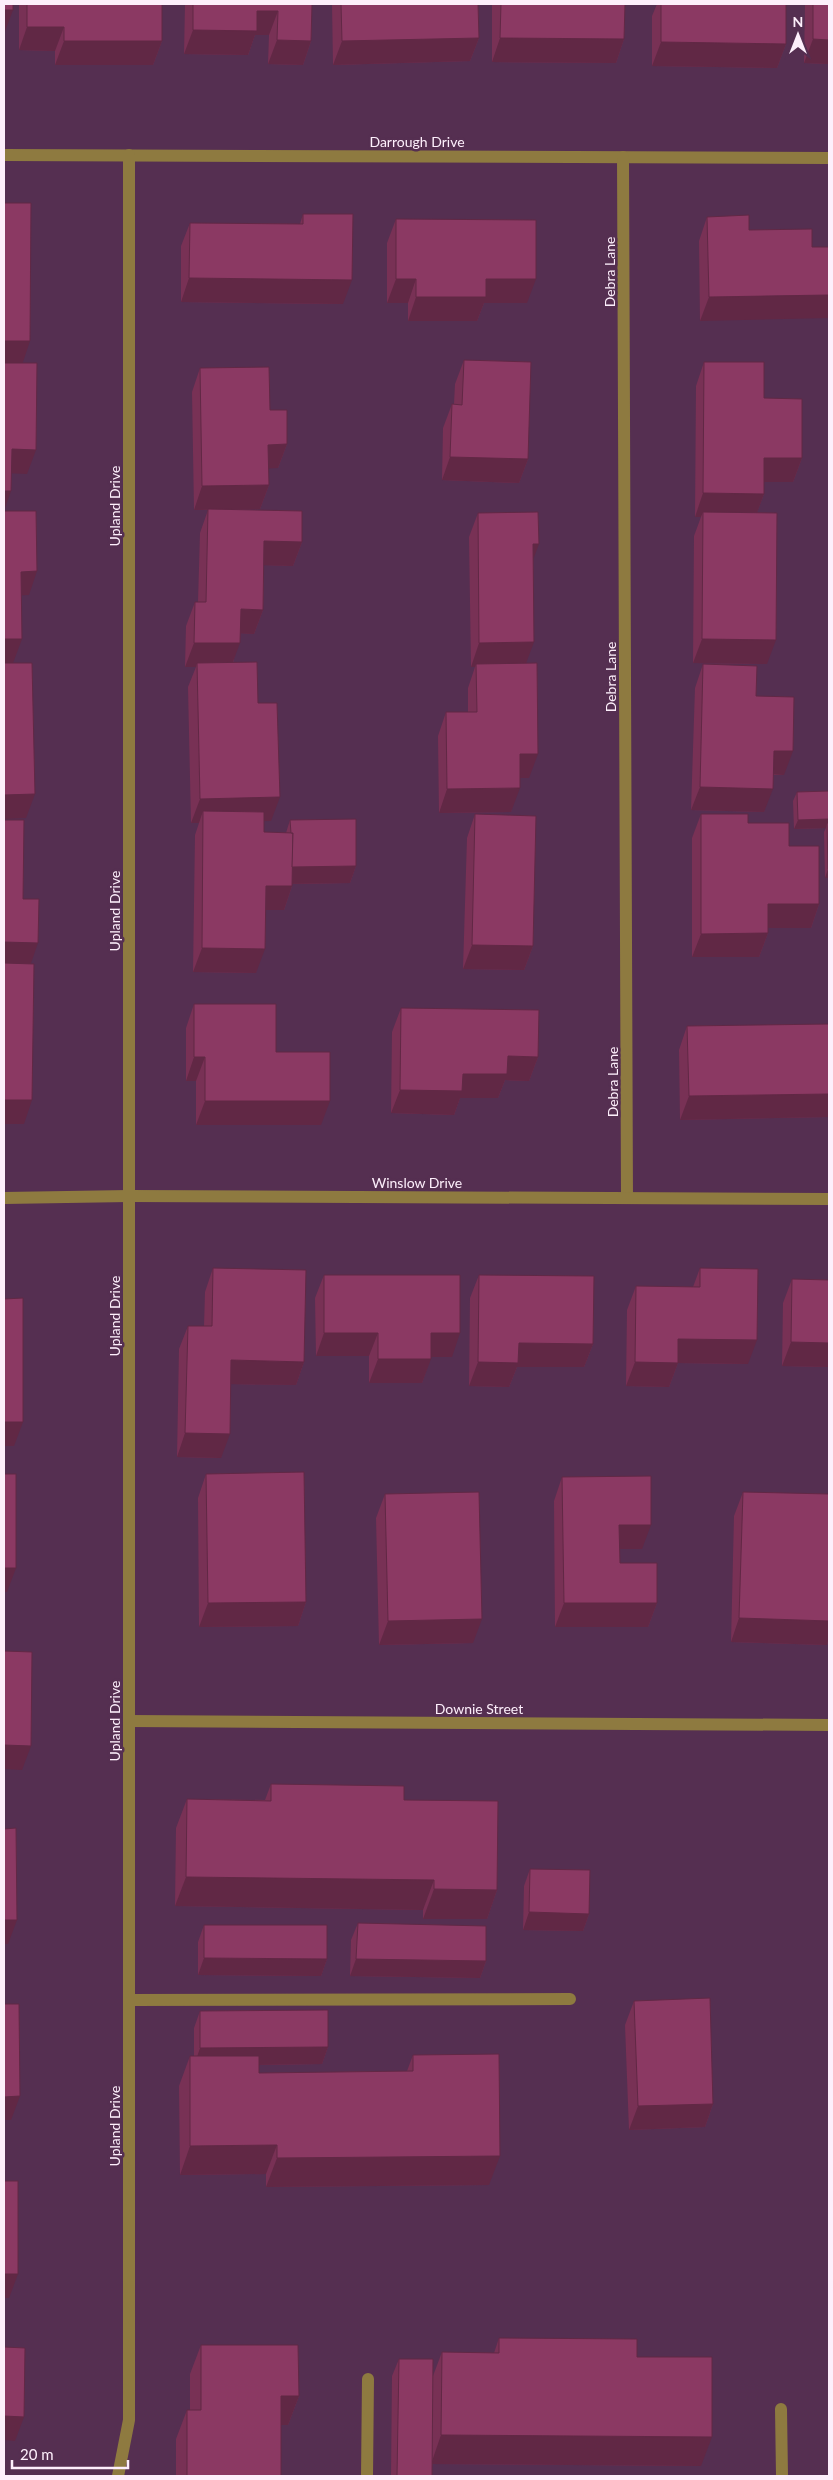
<svg xmlns="http://www.w3.org/2000/svg" width="833" height="2480" viewBox="0 0 833 2480" font-family="Lato,sans-serif">
<rect width="100%" height="100%" fill="#552f51"/>
<g fill="none" stroke-linecap="round" stroke-linejoin="round">
<g stroke="#8e7a40" stroke-width="12">
<polyline points="4,155 829,158"/>
<polyline points="623,157 627,1198"/>
<polyline points="4,1198 129,1196 829,1199"/>
<polyline points="129,1721 829,1725"/>
<polyline points="129,2000 570,1999"/>
<polyline points="781,2409 782,2476"/>
<polyline points="118,2476 129,2420 129,155"/>
<polyline points="367,2476 368,2379"/>
</g>
</g>
<g fill="#783155">
<polygon points="19,4 162,4 162,41 153,65 55,65 55,51 19,50"/>
<polygon points="185,4 312,4 311,41 303,65 268,64 269,35 255,35 248,55 184,54"/>
<polygon points="332,4 478,4 479,38 470,61 333,65"/>
<polygon points="492,4 625,4 624,39 616,63 492,62"/>
<polygon points="657,4 786,4 786,44 777,68 652,66 652,16"/>
<polygon points="805,4 829,4 829,64 804,63"/>
<polygon points="303,214 343,304 181,302 181,246 190,223 300,224"/>
<polygon points="707,217 749,230 812,247 700,321 699,241"/>
<polygon points="396,219 527,303 484,303 477,321 408,321 408,303 387,303 387,243"/>
<polygon points="464,360 528,459 519,483 442,480 443,428 452,404 454,404 455,384"/>
<polygon points="704,362 764,398 802,458 793,482 764,482 764,494 757,512 767,664 693,663 694,536 701,517 695,517 696,386"/>
<polygon points="200,368 270,410 287,444 278,468 268,468 269,485 260,509 219,510 302,542 293,566 264,565 263,610 254,634 240,633 233,663 258,703 271,821 264,821 264,832 286,833 290,820 356,866 350,883 292,884 292,886 284,910 265,910 256,973 193,972 195,835 199,823 191,823 188,687 196,667 185,667 186,626 195,602 198,602 200,533 208,510 194,510 192,392"/>
<polygon points="478,513 533,559 526,664 529,778 520,778 511,812 439,813 438,736 446,712 468,712 468,688 475,667 471,667 469,537"/>
<polygon points="703,664 756,696 784,775 773,775 764,812 691,810 695,688"/>
<polygon points="829,791 829,878 825,878 824,832 826,828 794,829 793,801 797,792"/>
<polygon points="475,814 533,946 524,970 463,969 467,838"/>
<polygon points="701,814 748,823 789,846 819,904 811,928 768,928 768,933 759,957 692,957 692,838"/>
<polygon points="194,1004 276,1052 321,1125 196,1125 196,1081 186,1081 186,1028"/>
<polygon points="401,1008 538,1057 529,1081 505,1080 498,1098 460,1098 454,1115 391,1113 392,1032"/>
<polygon points="829,1024 829,1117 680,1120 679,1050 687,1026"/>
<polygon points="213,1268 304,1362 296,1385 231,1384 221,1458 177,1457 179,1349 188,1326 204,1326 205,1292"/>
<polygon points="700,1268 748,1364 678,1363 669,1387 626,1386 627,1310 636,1286 693,1287"/>
<polygon points="324,1275 452,1357 431,1357 422,1383 369,1383 369,1356 316,1356 315,1298"/>
<polygon points="479,1275 593,1344 584,1367 517,1367 509,1387 469,1386 470,1298"/>
<polygon points="792,1279 829,1280 829,1367 782,1366 783,1303"/>
<polygon points="206,1474 306,1602 298,1626 199,1627 198,1498"/>
<polygon points="562,1477 642,1549 620,1549 620,1563 657,1603 648,1627 555,1627 554,1501"/>
<polygon points="743,1492 829,1494 829,1637 827,1645 731,1642 734,1516"/>
<polygon points="385,1494 473,1643 379,1645 376,1518"/>
<polygon points="271,1784 404,1800 497,1890 487,1919 423,1919 423,1910 175,1906 176,1828 187,1799 265,1800"/>
<polygon points="530,1869 589,1914 583,1931 523,1930 524,1886"/>
<polygon points="358,1923 486,1961 480,1978 350,1976 351,1940"/>
<polygon points="204,1925 327,1959 321,1976 198,1975 198,1942"/>
<polygon points="634,2001 713,2104 705,2127 629,2130 625,2025"/>
<polygon points="200,2011 328,2047 322,2064 259,2065 259,2073 407,2071 413,2055 489,2185 266,2187 266,2174 180,2175 179,2086 190,2056 194,2056 194,2028"/>
<polygon points="499,2338 637,2357 701,2466 432,2464 432,2476 391,2476 392,2376 399,2359 433,2376 442,2352 494,2353"/>
<polygon points="201,2345 299,2396 288,2425 281,2425 281,2476 176,2476 176,2439 187,2410 190,2410 190,2374"/>
</g>
<g fill="#612845">
<polygon points="4,10 13,10 4,34"/>
<polygon points="257,11 278,11 269,35 255,35 248,55 184,54 193,30"/>
<polygon points="27,27 64,27 55,51 19,50"/>
<polygon points="479,38 470,61 333,65 342,41"/>
<polygon points="500,38 624,39 616,63 492,62"/>
<polygon points="813,39 829,40 829,64 804,63"/>
<polygon points="277,40 311,41 303,65 268,64"/>
<polygon points="64,41 162,41 153,65 55,65"/>
<polygon points="661,42 786,44 777,68 652,66"/>
<polygon points="189,278 352,280 343,304 181,302"/>
<polygon points="396,279 416,279 408,303 387,303"/>
<polygon points="486,279 536,279 527,303 484,303 477,321 408,321 416,297"/>
<polygon points="829,295 829,318 700,321 709,297"/>
<polygon points="4,341 30,341 22,365 4,365"/>
<polygon points="287,444 278,468 259,469 268,445"/>
<polygon points="12,449 36,450 27,474 4,473"/>
<polygon points="450,457 528,459 519,483 442,480"/>
<polygon points="764,458 802,458 793,482 755,482"/>
<polygon points="269,485 260,509 194,510 202,486"/>
<polygon points="4,491 11,491 4,511"/>
<polygon points="703,493 764,494 755,518 703,512 701,517 695,517"/>
<polygon points="264,541 302,542 293,566 255,565"/>
<polygon points="533,544 539,544 530,568"/>
<polygon points="37,571 29,595 12,596 21,572"/>
<polygon points="241,609 263,610 254,634 232,633"/>
<polygon points="4,639 22,639 13,663 4,663"/>
<polygon points="702,639 776,640 767,664 693,663"/>
<polygon points="534,642 525,666 476,664 475,667 471,667 479,643"/>
<polygon points="194,643 240,643 231,667 197,663 196,667 185,667"/>
<polygon points="774,751 793,751 784,775 765,774"/>
<polygon points="520,754 538,754 529,778 511,778"/>
<polygon points="700,787 773,789 764,812 691,810"/>
<polygon points="520,788 511,812 439,813 447,789"/>
<polygon points="35,794 26,818 4,819 4,795"/>
<polygon points="280,797 271,821 203,822 203,811 199,823 191,823 200,799"/>
<polygon points="829,819 829,828 827,823 826,828 794,829 798,820"/>
<polygon points="356,866 350,883 285,884 291,867"/>
<polygon points="828,869 829,869 829,878 825,878"/>
<polygon points="266,886 292,886 284,910 257,910"/>
<polygon points="768,904 819,904 811,928 759,928"/>
<polygon points="768,933 759,957 692,957 701,934"/>
<polygon points="4,942 38,943 30,966 4,966"/>
<polygon points="472,945 533,946 524,970 463,969"/>
<polygon points="202,948 265,949 256,973 193,972"/>
<polygon points="508,1056 538,1057 529,1081 505,1080 498,1098 460,1098 454,1115 391,1113 400,1090 463,1074"/>
<polygon points="194,1057 205,1057 196,1081 186,1081"/>
<polygon points="829,1094 829,1117 680,1120 689,1096"/>
<polygon points="4,1100 32,1100 24,1124 4,1124"/>
<polygon points="205,1101 330,1101 321,1125 196,1125"/>
<polygon points="324,1333 378,1333 369,1356 316,1356"/>
<polygon points="431,1333 460,1333 452,1357 422,1357"/>
<polygon points="678,1339 757,1340 748,1364 678,1363 669,1387 626,1386 635,1362"/>
<polygon points="791,1342 829,1343 829,1367 782,1366"/>
<polygon points="519,1343 593,1344 584,1367 517,1367 509,1387 469,1386 478,1362"/>
<polygon points="378,1359 431,1359 422,1383 369,1383"/>
<polygon points="231,1360 304,1362 296,1385 223,1384"/>
<polygon points="4,1422 23,1422 14,1446 4,1446"/>
<polygon points="185,1433 230,1434 221,1458 177,1457"/>
<polygon points="619,1525 651,1525 642,1549 611,1549"/>
<polygon points="4,1568 16,1568 7,1592 4,1592"/>
<polygon points="306,1602 298,1626 199,1627 208,1603"/>
<polygon points="564,1603 657,1603 648,1627 555,1627"/>
<polygon points="739,1618 829,1621 829,1637 827,1645 731,1642"/>
<polygon points="482,1619 473,1643 379,1645 388,1621"/>
<polygon points="4,1745 31,1746 22,1770 4,1769"/>
<polygon points="186,1877 434,1880 423,1910 175,1906"/>
<polygon points="434,1889 497,1890 487,1919 423,1919"/>
<polygon points="529,1912 589,1914 583,1931 523,1930"/>
<polygon points="4,1920 17,1920 8,1944 4,1944"/>
<polygon points="204,1958 327,1959 321,1976 198,1975"/>
<polygon points="356,1959 486,1961 480,1978 350,1976"/>
<polygon points="328,2047 322,2064 194,2066 200,2048"/>
<polygon points="20,2096 11,2120 4,2120 4,2097"/>
<polygon points="713,2104 705,2127 629,2130 638,2106"/>
<polygon points="277,2145 266,2174 180,2175 190,2146"/>
<polygon points="500,2156 489,2185 266,2187 277,2158"/>
<polygon points="4,2274 18,2274 9,2298 4,2298"/>
<polygon points="281,2396 299,2396 288,2425 270,2425"/>
<polygon points="4,2416 24,2417 15,2441 4,2440"/>
<polygon points="441,2435 712,2437 701,2466 431,2464"/>
</g>
<g fill="#8b3963" stroke="#612845">
<rect x="4" y="4" width="9" height="6"/>
<polygon points="27,4 162,4 162,41 64,41 64,27 27,27"/>
<polygon points="193,4 312,4 311,41 277,40 278,11 257,11 257,31 193,30"/>
<polygon points="341,4 478,4 479,38 342,41"/>
<polygon points="501,4 625,4 624,39 500,38"/>
<polygon points="661,4 786,4 786,44 661,42"/>
<polygon points="813,4 829,4 829,40 813,39"/>
<polygon points="4,203 31,203 30,341 4,341"/>
<polygon points="303,214 353,214 352,280 189,278 190,223 303,224"/>
<polygon points="749,215 749,230 812,229 812,247 829,247 829,295 709,297 707,217"/>
<polygon points="396,219 536,220 536,279 486,279 486,297 416,297 416,279 396,279"/>
<polygon points="464,360 531,362 528,459 450,457 452,404 462,405"/>
<polygon points="704,362 764,362 764,398 802,399 802,458 764,458 764,494 703,493"/>
<polygon points="4,363 37,363 36,450 12,449 11,491 4,491"/>
<polygon points="269,367 270,410 287,410 287,444 268,445 269,485 202,486 200,368"/>
<polygon points="208,509 302,511 302,542 264,541 263,610 241,609 240,643 194,643 195,602 206,602"/>
<polygon points="4,511 36,511 37,571 21,572 22,639 4,639"/>
<polygon points="538,512 539,544 533,544 534,642 479,643 478,513"/>
<polygon points="703,512 777,513 776,640 702,639"/>
<polygon points="257,662 258,703 277,703 280,797 200,799 197,663"/>
<polygon points="4,663 32,663 35,794 4,795"/>
<polygon points="537,663 538,754 520,754 520,788 447,789 446,712 477,712 476,664"/>
<polygon points="703,664 757,666 756,696 794,697 793,751 774,751 773,789 700,787"/>
<polygon points="829,791 829,819 798,820 797,792"/>
<polygon points="203,811 264,812 264,832 293,833 292,886 266,886 265,949 202,948"/>
<polygon points="475,814 536,816 533,946 472,945"/>
<polygon points="701,814 748,814 748,823 789,823 789,846 819,846 819,904 768,904 768,933 701,934"/>
<polygon points="356,819 356,866 292,867 293,833 291,833 290,820"/>
<polygon points="4,820 24,820 23,899 39,899 38,943 4,942"/>
<polygon points="827,823 829,823 829,869 828,869"/>
<polygon points="4,963 34,964 32,1100 4,1100"/>
<polygon points="194,1004 276,1004 276,1052 330,1052 330,1101 205,1101 205,1057 194,1057"/>
<polygon points="401,1008 539,1010 538,1057 508,1056 507,1074 463,1074 462,1091 400,1090"/>
<polygon points="829,1024 829,1094 689,1096 687,1026"/>
<polygon points="213,1268 306,1270 304,1362 231,1360 230,1434 185,1433 188,1326 212,1326"/>
<polygon points="700,1268 758,1269 757,1340 678,1339 678,1363 635,1362 636,1286 700,1287"/>
<polygon points="324,1275 460,1275 460,1333 431,1333 431,1359 378,1359 378,1333 324,1333"/>
<polygon points="479,1275 594,1276 593,1344 519,1343 518,1363 478,1362"/>
<polygon points="792,1279 829,1280 829,1343 791,1342"/>
<polygon points="23,1298 23,1422 4,1422 4,1299"/>
<polygon points="304,1472 306,1602 208,1603 206,1474"/>
<rect x="4" y="1474" width="12" height="94"/>
<polygon points="651,1476 651,1525 619,1525 620,1563 657,1563 657,1603 564,1603 562,1477"/>
<polygon points="479,1492 482,1619 388,1621 385,1494"/>
<polygon points="743,1492 829,1494 829,1621 739,1618"/>
<polygon points="4,1651 32,1652 31,1746 4,1745"/>
<polygon points="271,1784 404,1786 404,1800 498,1801 497,1890 434,1889 434,1880 186,1877 187,1799 271,1801"/>
<polygon points="16,1828 17,1920 4,1920 4,1829"/>
<polygon points="530,1869 590,1870 589,1914 529,1912"/>
<polygon points="358,1923 486,1926 486,1961 356,1959"/>
<polygon points="204,1925 327,1925 327,1959 204,1958"/>
<polygon points="710,1998 713,2104 638,2106 634,2001"/>
<polygon points="4,2004 19,2004 20,2096 4,2097"/>
<polygon points="328,2010 328,2047 200,2048 200,2011"/>
<polygon points="499,2054 500,2156 277,2158 277,2145 190,2146 190,2056 259,2056 259,2073 413,2071 413,2055"/>
<rect x="4" y="2181" width="14" height="93"/>
<polygon points="499,2338 637,2339 637,2357 712,2357 712,2437 441,2435 442,2352 499,2353"/>
<polygon points="201,2345 298,2345 299,2396 281,2396 281,2476 187,2476 187,2410 201,2410"/>
<polygon points="4,2347 25,2348 24,2417 4,2416"/>
<polygon points="399,2359 433,2359 432,2476 397,2476"/>
</g>
<g text-anchor="middle" dominant-baseline="central" stroke-width="5" stroke-linejoin="round" paint-order="stroke">
<g font-size="14" fill="#fdeffb" stroke="#552f51">
<text x="417" y="141">Darrough Drive</text>
<text transform="translate(609 272) rotate(-90)">Debra Lane</text>
<text transform="translate(114 506) rotate(-90)">Upland Drive</text>
<text transform="translate(610 677) rotate(-90)">Debra Lane</text>
<text transform="translate(114 911) rotate(-90)">Upland Drive</text>
<text transform="translate(612 1082) rotate(-90)">Debra Lane</text>
<text x="417" y="1182">Winslow Drive</text>
<text transform="translate(114 1316) rotate(-90)">Upland Drive</text>
<text x="479" y="1708">Downie Street</text>
<text transform="translate(114 1721) rotate(-90)">Upland Drive</text>
<text transform="translate(114 2126) rotate(-90)">Upland Drive</text>
</g>
</g>
<rect width="833" height="2480" fill="none" stroke="#fdeffb" stroke-width="10"/>
<g transform="translate(798 35)" stroke="#552f51" stroke-width="4" paint-order="stroke">
<path d="M0-4L9 19L0 12L-9 19Z" fill="#fdeffb"/>
<text y="-8" font-size="14" font-weight="bold" text-anchor="middle" fill="#fdeffb">N</text>
</g>
<path d="M12 2460v8h116v-8" fill="none" stroke="#fdeffb" stroke-width="2.5"/>
<text x="20" y="2460" font-size="15" fill="#fdeffb" stroke="#552f51" stroke-width="4" paint-order="stroke">20 m</text>
</svg>
